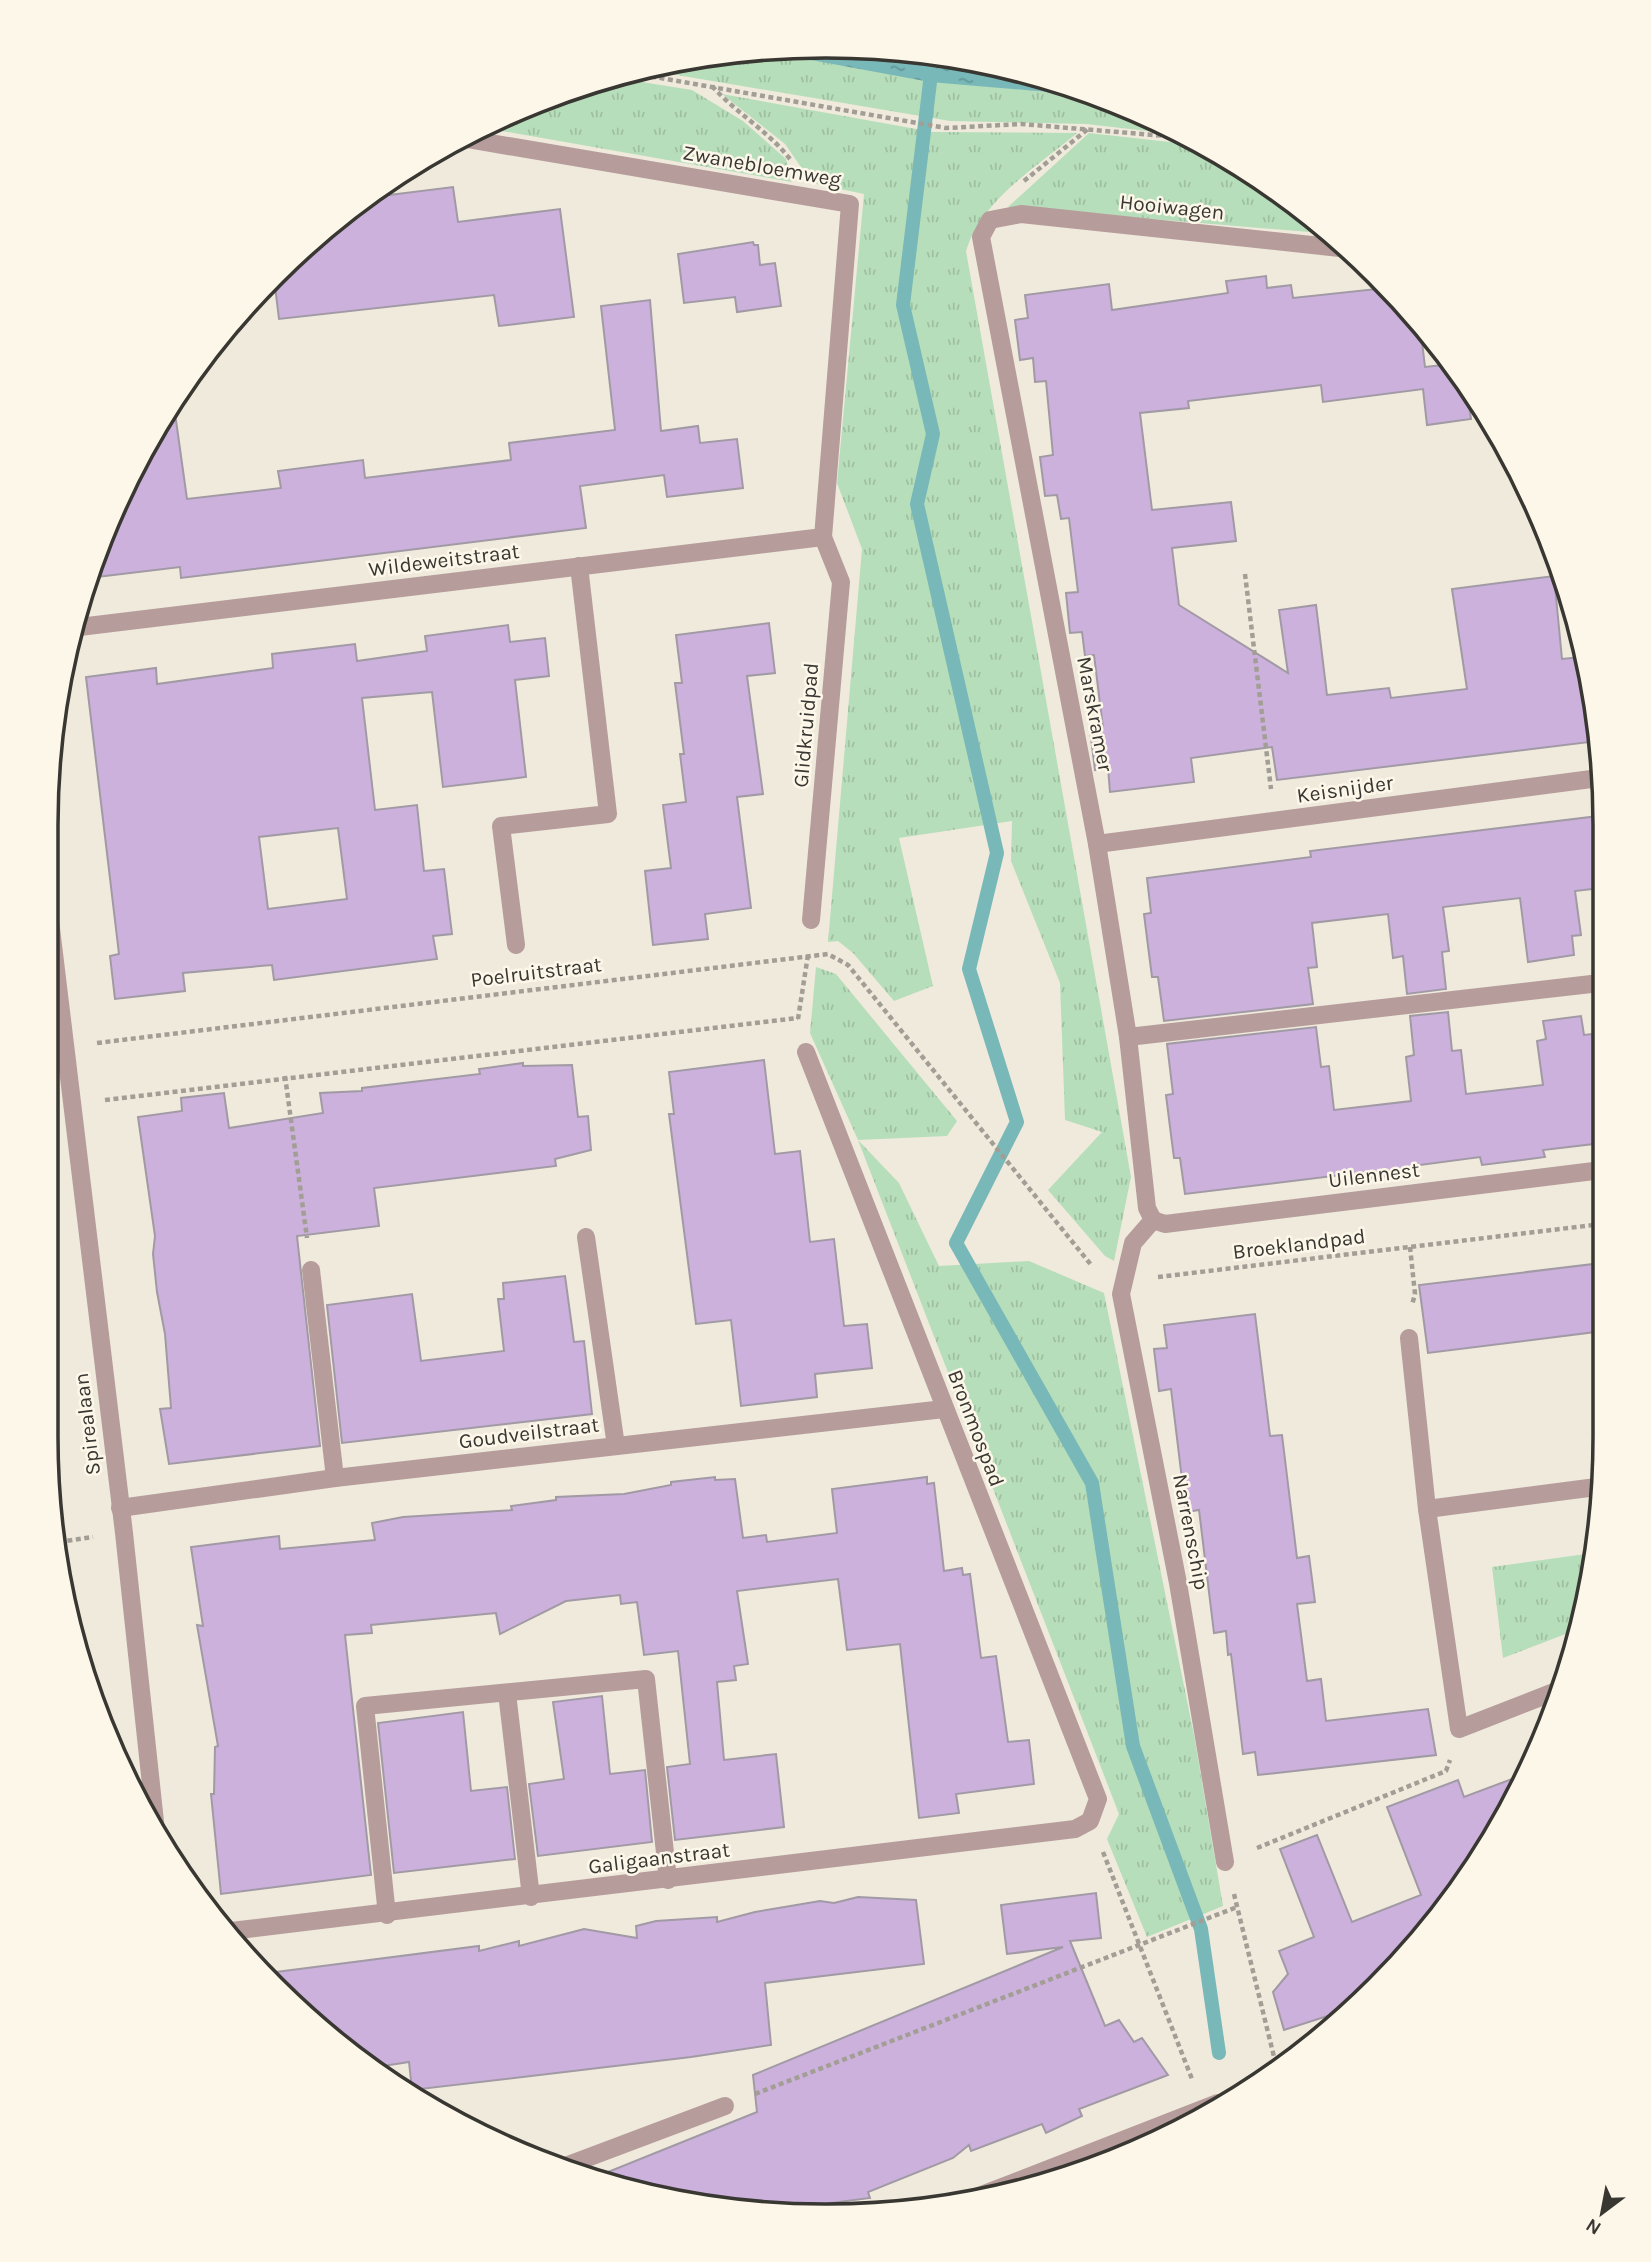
<svg xmlns="http://www.w3.org/2000/svg" width="1651" height="2262" viewBox="0 0 1651 2262" font-family="Karla,sans-serif">
<defs>
<pattern id="grass-tufts" width="24" height="20" patternUnits="userSpaceOnUse" patternTransform="scale(1.75)"><rect width="24" height="20" fill="#b7deba"/><path d="M3 7l-1-3M5 7V3M7 7l1-3M15 17l-1-3M17 17v-4M19 17l1-3" fill="none" stroke="#9ebfa0"/></pattern>
<pattern id="water-ripples" width="26" height="14" patternUnits="userSpaceOnUse" patternTransform="scale(1.75)"><rect width="26" height="14" fill="#78b8b8"/><path d="M2 4q2-2 4 0t4 0M15 11q2-2 4 0t4 0" fill="none" stroke="#639696"/></pattern>
</defs>
<rect width="100%" height="100%" fill="#f0eadd"/>
<g fill="url(#grass-tufts)">
<polygon points="756,50 925,80 1098,97 1182,135 1086,124 950,121 641,69"/>
<polygon points="611,77 692,90 743,121 786,159 792,182 479,127"/>
<path d="M722 94 933 132 1077 133C1037 167 982 199 966 251L1131 1177 1114 1261 1105 1256 1048 1190 1102 1132 1065 1120 1060 983 1011 861 1012 821 899 838 933 986 894 1001 853 953 838 941 828 942 862 549 837 483 864 194 812 183 785 144Z"/>
<polygon points="1089,133 1206,146 1333,234 1008,207"/>
<polygon points="816,967 836,974 957,1121 947,1136 858,1140 899,1183 939,1266 1029,1261 1104,1293 1194,1735 1223,1906 1147,1937 1107,1839 1119,1814 858,1140 810,1033"/>
<polygon points="1593,1553 1581,1628 1503,1658 1492,1567"/>
</g>
<polygon fill="url(#water-ripples)" points="774,47 927,52 1076,87 1096,96 930,82 756,50"/>
<g fill="none" stroke-linecap="round" stroke-linejoin="round">
<polyline stroke="#78b8b8" stroke-width="14" points="930,82 903,305 933,434 917,504 997,853 969,969 1017,1122 956,1243 1092,1483 1133,1746 1201,1929 1219,2053"/>
</g>
<g fill="#cbb1db" stroke="#a19aa5" stroke-width="2" fill-rule="evenodd">
<polygon points="453,187 458,222 560,209 574,317 499,326 494,295 279,319 274,278 350,207 365,198"/>
<polygon points="753,242 754,245 758,245 760,265 775,263 781,306 737,312 735,297 684,303 678,254"/>
<polygon points="1266,276 1267,288 1291,285 1293,298 1386,288 1420,325 1425,367 1452,364 1467,391 1471,419 1427,425 1423,389 1323,402 1321,385 1188,401 1189,408 1140,413 1152,510 1231,502 1236,541 1172,548 1179,605 1288,673 1279,610 1316,605 1327,695 1389,688 1391,698 1467,689 1452,589 1554,576 1562,659 1581,657 1593,703 1598,741 1277,780 1272,747 1191,758 1194,782 1110,792 1108,768 1095,770 1090,730 1103,728 1094,655 1085,656 1082,632 1070,633 1066,593 1078,592 1069,518 1061,519 1057,495 1045,496 1040,457 1053,455 1046,381 1035,382 1033,358 1020,360 1015,320 1028,318 1025,295 1109,284 1112,310 1228,293 1226,281"/>
<polygon points="650,300 661,431 698,426 700,443 737,439 743,488 667,497 664,475 580,486 586,528 181,578 180,567 88,578 105,527 173,399 187,499 281,488 278,471 363,460 365,478 511,460 509,443 615,430 601,306"/>
<polygon points="769,623 775,673 747,676 763,794 737,797 751,908 705,914 708,939 653,945 645,871 671,868 663,805 686,802 680,754 684,754 675,683 682,683 676,635"/>
<path d="M508 625 510 642 545 638 549 676 515 680 526 777 443 787 432 692 362 698 375 810 417 805 424 871 444 869 452 934 433 936 437 959 274 980 272 965 183 973 185 991 115 999 110 956 119 954 86 677 156 668 157 684 273 668 272 654 355 644 357 661 427 651 425 636ZM338 828 347 899 268 909 259 837Z"/>
<polygon points="1599,816 1600,888 1575,891 1581,935 1572,936 1574,955 1528,962 1520,898 1443,907 1449,951 1442,952 1446,989 1407,994 1403,956 1393,958 1388,914 1312,923 1317,967 1308,968 1313,1004 1164,1021 1158,977 1152,977 1148,946 1144,914 1151,913 1147,878 1311,857 1310,851"/>
<polygon points="1448,1012 1452,1051 1461,1050 1466,1094 1543,1085 1537,1041 1546,1039 1543,1021 1581,1016 1584,1035 1592,1034 1598,1078 1601,1078 1602,1143 1543,1150 1545,1157 1482,1165 1480,1157 1412,1166 1413,1173 1350,1181 1349,1174 1185,1194 1180,1158 1174,1158 1170,1127 1166,1095 1173,1094 1167,1044 1316,1027 1321,1067 1329,1066 1334,1110 1411,1101 1406,1057 1414,1055 1410,1016"/>
<polygon points="764,1060 775,1154 800,1151 810,1242 834,1239 844,1326 867,1324 872,1368 815,1374 817,1397 741,1406 731,1320 696,1324 669,1114 674,1114 669,1072"/>
<polygon points="523,1063 523,1066 572,1065 578,1117 588,1116 591,1150 555,1159 556,1166 374,1188 379,1226 297,1236 320,1446 169,1464 160,1409 171,1408 165,1334 157,1292 153,1254 155,1236 138,1117 182,1111 181,1098 224,1093 229,1128 323,1113 320,1093 362,1091 362,1088 480,1074 479,1069"/>
<polygon points="1602,1263 1603,1331 1428,1353 1419,1285"/>
<polygon points="565,1276 574,1342 584,1341 592,1414 342,1443 327,1305 412,1294 421,1361 504,1351 498,1299 504,1299 503,1283"/>
<polygon points="1255,1314 1270,1436 1282,1435 1297,1558 1309,1556 1315,1602 1297,1604 1307,1681 1321,1679 1326,1721 1428,1709 1436,1755 1258,1775 1255,1752 1243,1754 1231,1654 1228,1655 1226,1631 1214,1633 1199,1510 1186,1512 1171,1389 1159,1391 1154,1349 1167,1348 1164,1325"/>
<polygon points="715,1477 715,1480 735,1479 743,1538 766,1535 767,1542 837,1533 832,1489 927,1477 927,1484 934,1483 944,1571 962,1568 963,1575 970,1574 981,1658 996,1656 1008,1742 1029,1740 1034,1784 956,1794 959,1813 919,1818 900,1644 847,1650 838,1579 737,1591 748,1664 734,1666 736,1680 717,1682 724,1760 776,1754 784,1827 675,1840 667,1767 690,1764 678,1651 644,1655 637,1602 621,1604 620,1595 566,1601 500,1634 496,1613 371,1625 372,1633 345,1635 371,1875 221,1894 211,1794 214,1794 215,1747 218,1746 197,1625 203,1626 191,1547 279,1536 280,1549 375,1540 372,1523 403,1517 512,1510 511,1506 556,1500 556,1497 624,1494 671,1485 671,1482"/>
<polygon points="602,1696 610,1774 645,1770 652,1842 538,1856 529,1784 564,1779 553,1702"/>
<polygon points="463,1712 471,1791 507,1787 515,1859 394,1873 378,1723"/>
<polygon points="1528,1773 1444,1912 1346,2010 1284,2030 1273,1992 1288,1974 1279,1951 1314,1937 1280,1849 1317,1835 1352,1922 1421,1895 1387,1807 1458,1780 1464,1797"/>
<polygon points="1096,1893 1101,1938 1070,1941 1105,2026 1119,2020 1134,2042 1142,2038 1168,2075 1079,2109 1082,2116 1046,2133 1042,2124 971,2151 969,2145 953,2158 868,2192 870,2198 830,2203 832,2210 723,2210 623,2190 593,2178 757,2112 753,2075 1063,1947 1007,1954 1001,1905"/>
<polygon points="858,1897 916,1900 924,1964 765,1983 771,2045 691,2057 412,2090 409,2062 377,2067 311,2022 268,1973 479,1946 479,1951 519,1941 519,1946 584,1929 637,1938 636,1926 656,1921 717,1917 717,1922 755,1912 820,1901 834,1903"/>
</g>
<g fill="none" stroke-linecap="round" stroke-linejoin="round">
<g stroke="#a39e95" stroke-width="4.5" stroke-dasharray="5 3.5" stroke-linecap="butt">
<polyline points="626,72 946,128 1021,124 1190,138"/>
<path d="M712 86C736 113 767 130 790 159"/>
<polyline points="1024,181 1088,129"/>
<polyline points="1245,574 1271,789"/>
<polyline points="798,1019 808,955"/>
<polyline points="97,1043 828,954 848,965 1092,1266"/>
<polyline points="285,1076 307,1238"/>
<polyline points="105,1100 798,1018"/>
<polyline points="1410,1247 1415,1294 1412,1305"/>
<polyline points="1158,1277 1602,1224"/>
<polyline points="59,1542 93,1537"/>
<polyline points="1257,1848 1446,1771 1450,1760"/>
<polyline points="1103,1852 1192,2079"/>
<polyline points="1234,1894 1277,2069"/>
<polyline points="755,2094 1237,1907"/>
</g>
<g stroke="#b69d9c" stroke-width="18">
<polyline points="461,138 850,204 823,537 841,582 811,920"/>
<polyline points="71,628 823,537"/>
<polyline points="1097,844 1599,778"/>
<polyline points="46,887 124,1533 156,1831"/>
<polyline points="516,945 501,826 608,814 579,566"/>
<polyline points="1128,1037 1600,983"/>
<polyline points="1153,1220 1147,1208 1128,1037 1097,844 981,237 990,220 1021,214 1349,249"/>
<polyline points="1153,1220 1133,1243 1121,1294 1178,1583 1225,1862"/>
<polyline points="1153,1220 1165,1224 1602,1170"/>
<polyline points="586,1237 616,1446"/>
<polyline points="311,1270 335,1478"/>
<polyline points="1409,1338 1427,1509 1459,1729 1559,1690"/>
<polyline points="120,1508 335,1478 944,1409"/>
<polyline points="1427,1509 1604,1486"/>
<polyline points="507,1693 531,1897"/>
<polyline points="387,1915 365,1706 646,1679 668,1880"/>
<polyline points="231,1931 1075,1829 1090,1821 1098,1799 806,1052"/>
<polyline points="563,2167 725,2106"/>
<polyline points="979,2196 1218,2103"/>
</g>
</g>
<g text-anchor="middle" dominant-baseline="central" stroke-width="5" stroke-linejoin="round" paint-order="stroke">
<g font-size="21" fill="#393732" stroke="#fdf7ea">
<text transform="translate(762 166) rotate(10)">Zwanebloemweg</text>
<text transform="translate(1172 207) rotate(6)">Hooiwagen</text>
<text transform="translate(444 560) rotate(-7)">Wildeweitstraat</text>
<text transform="translate(1095 714) rotate(79)">Marskramer</text>
<text transform="translate(806 725) rotate(-85)">Glidkruidpad</text>
<text transform="translate(1345 789) rotate(-8)">Keisnijder</text>
<text transform="translate(536 972) rotate(-7)">Poelruitstraat</text>
<text transform="translate(1374 1175) rotate(-7)">Uilennest</text>
<text transform="translate(1299 1244) rotate(-7)">Broeklandpad</text>
<text transform="translate(87 1424) rotate(-97)">Spirealaan</text>
<text transform="translate(976 1428) rotate(69)">Bronmospad</text>
<text transform="translate(529 1433) rotate(-7)">Goudveilstraat</text>
<text transform="translate(1191 1532) rotate(79)">Narrenschip</text>
<text transform="translate(659 1858) rotate(-7)">Galigaanstraat</text>
</g>
</g>
<path d="M0 0H1651V2262H0ZM825 58H826A767 767 0 0 1 1593 825V1437A767 767 0 0 1 826 2204H825A767 767 0 0 1 58 1437V825A767 767 0 0 1 825 58Z" fill="#fdf7ea" fill-rule="evenodd"/>
<path fill="none" stroke="#393732" stroke-width="3.5" d="M825 58H826A767 767 0 0 1 1593 825V1437A767 767 0 0 1 826 2204H825A767 767 0 0 1 58 1437V825A767 767 0 0 1 825 58Z"/>
<g transform="translate(1602 2213) rotate(212)" stroke="#fdf7ea" stroke-width="5" paint-order="stroke">
<path d="M0-5L12 26L0 18L-12 26Z" fill="#393732"/>
<text y="-10" font-size="19" font-weight="bold" text-anchor="middle" fill="#393732">N</text>
</g>
</svg>
